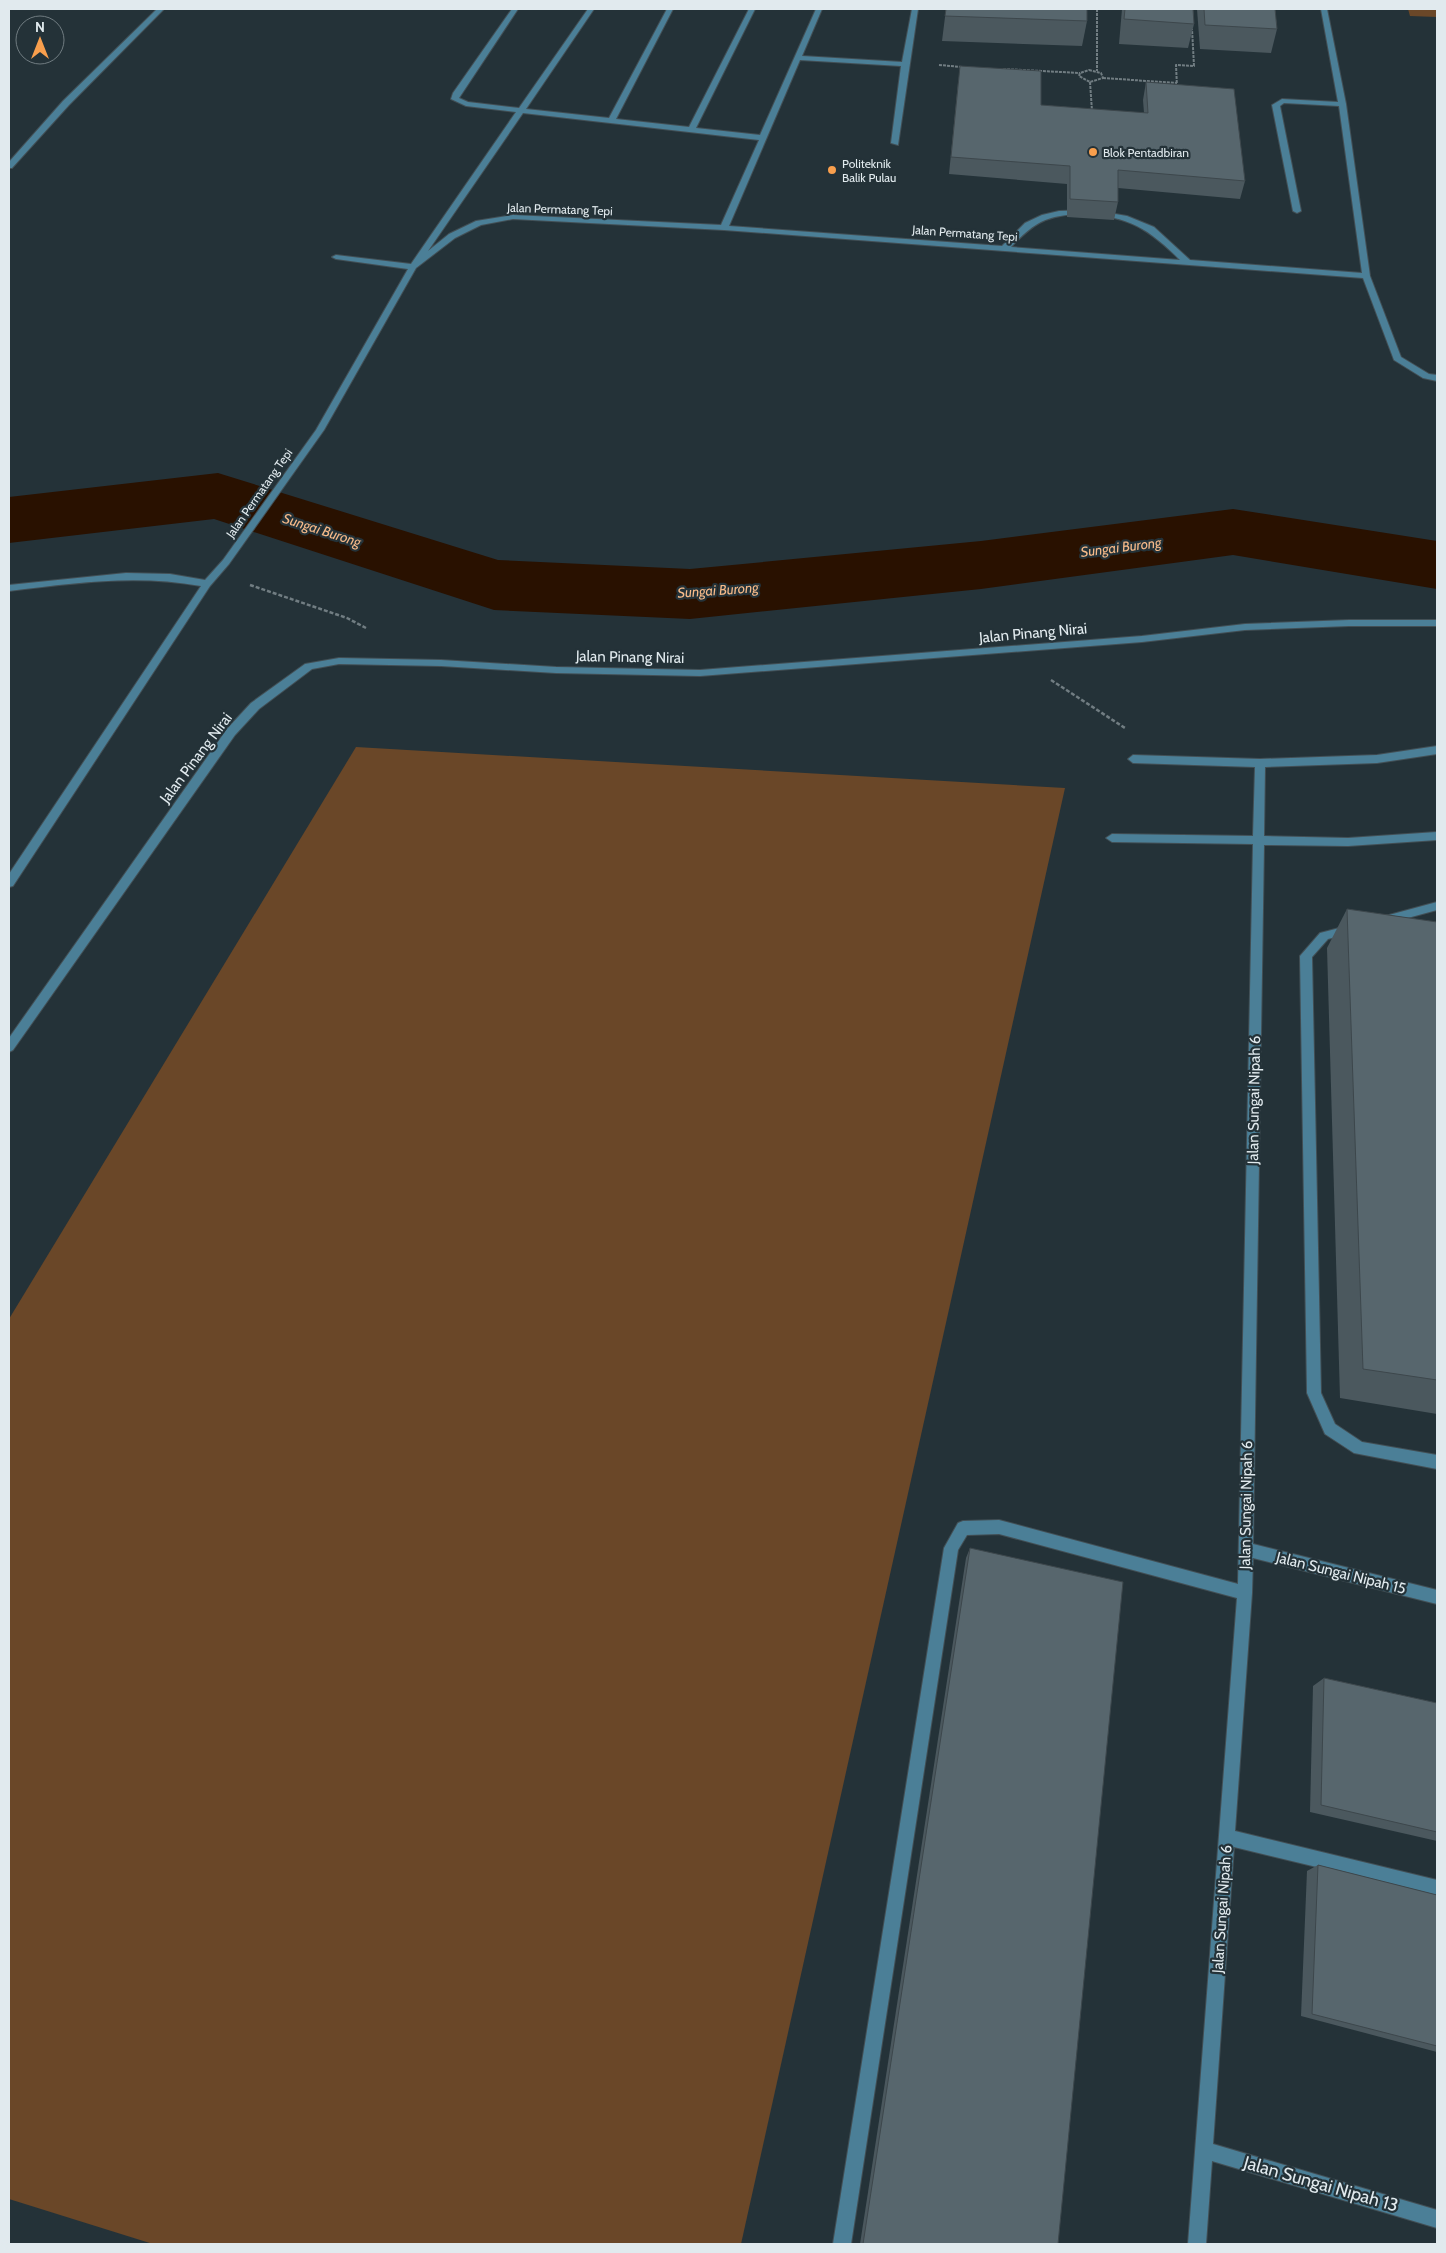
<svg xmlns="http://www.w3.org/2000/svg" width="1446" height="2253" viewBox="0 0 1446 2253" font-family="Cabin,sans-serif">
<rect width="100%" height="100%" fill="#243238"/>
<g fill="#6a4728">
<polygon points="1408,9 1437,9 1437,17 1410,16"/>
<polygon points="356,747 1065,788 741,2244 153,2244 9,2199 9,1319"/>
</g>
<g fill="none" stroke-linecap="round" stroke-linejoin="round">
<polygon fill="#291100" fill-rule="evenodd" points="218,473 498,560 690,569 981,541 1233,509 1437,541 1437,589 1233,555 981,589 690,619 494,610 214,519 9,543 9,497"/>
<defs>
<g id="minor">
<polygon points="157,9 164,9 69,105 12,168 9,168 9,162 63,101"/>
<path d="M512 9H518L459 98 468 102 519 108 588 9H594L526 109 609 118 667 9H673L616 119 689 127 749 9H755L696 128 760 135 816 9H822L802 56 902 62 912 9H918L898 145 891 143 901 66 800 60 729 226 1002 246 1025 223 1042 215 1059 211 1092 210 1127 216 1154 227 1190 260 1362 273 1339 106 1284 103 1280 106 1301 211 1297 213 1293 211 1272 105 1282 99 1338 102 1321 9H1327L1346 104 1370 276 1401 357 1429 374 1437 375V381L1423 378 1394 360 1363 278 724 230 513 219 481 225 455 238 416 268 324 430 229 564 210 586 13 886 9 887V874L201 586C136 574 74 583 9 591V585L126 573 170 574 205 580 223 560 316 430 408 269 336 259 332 257 336 255 411 264 516 112 466 106 451 99 453 93ZM523 113 759 140 721 225 513 215 476 221 449 234 428 251ZM1075 214C1125 215 1145 225 1180 260L1011 247C1033 224 1043 217 1075 214Z"/>
<polygon points="1349,620 1437,620 1437,626 1349,626 1245,630 1142,642 700,676 556,673 441,666 339,664 312,669 259,709 235,735 13,1050 9,1052 9,1038 227,729 251,703 305,664 339,658 441,660 556,667 700,670 1142,636 1245,624"/>
<polygon points="1437,746 1437,754 1377,763 1265,767 1264,836 1348,838 1437,832 1437,840 1348,846 1264,845 1253,1544 1437,1590 1437,1604 1253,1558 1252,1593 1235,1831 1437,1880 1437,1896 1234,1847 1213,2144 1437,2210 1437,2228 1212,2161 1206,2244 1188,2244 1237,1598 999,1534 967,1535 958,1550 851,2244 833,2244 944,1548 958,1523 963,1521 999,1520 1238,1584 1253,844 1112,842 1106,838 1112,834 1253,836 1255,767 1133,763 1128,759 1133,755 1260,759 1377,755"/>
<polygon points="1437,902 1437,910 1382,925 1376,921 1378,918"/>
<polygon points="1351,925 1355,926 1357,929 1355,932 1328,939 1312,957 1321,1393 1335,1424 1362,1442 1437,1455 1437,1469 1354,1453 1325,1434 1307,1393 1300,956 1320,933"/>
</g>
</defs>
<use href="#minor" stroke="#424f55" stroke-width="2"/>
<g stroke="#717d82" stroke-width="2" stroke-dasharray="3 1" stroke-linecap="butt">
<polyline points="1097,9 1097,71"/>
<polyline points="939,65 962,67"/>
<polyline points="1003,69 1080,73"/>
<polygon points="1089,70 1101,73 1103,78 1090,82 1079,76 1080,73"/>
<polyline points="1103,78 1177,83"/>
<polyline points="1090,82 1092,111"/>
<polyline points="1177,87 1176,65 1194,66 1192,29"/>
</g>
<g stroke="#717d82" stroke-width="2.5" stroke-dasharray="4 2" stroke-linecap="butt">
<polyline points="250,585 347,618 366,628"/>
<polyline points="1051,680 1125,728"/>
</g>
<use href="#minor" fill="#4b7f97" fill-rule="evenodd"/>
</g>
<g fill="#4b585e">
<polygon points="946,9 1087,21 1082,46 942,41"/>
<polygon points="1122,9 1193,9 1194,24 1188,48 1119,44"/>
<polygon points="1197,9 1275,9 1277,29 1271,53 1200,49"/>
<polygon points="1146,82 1245,181 1240,199 1118,188 1118,202 1114,220 1067,217 1067,184 949,174 958,83 1041,105 1144,113 1143,100"/>
<polygon points="1347,909 1437,922 1437,1414 1340,1398 1327,948"/>
<polygon points="970,1548 1058,2244 860,2244 966,1558"/>
<polygon points="1324,1678 1437,1703 1437,1841 1310,1812 1313,1686"/>
<polygon points="1318,1865 1437,1895 1437,2052 1301,2016 1307,1871"/>
</g>
<g fill="#57666d" stroke="#3d474c">
<polygon points="946,9 1087,9 1087,21 945,16"/>
<polygon points="1125,9 1193,9 1194,24 1124,19"/>
<polygon points="1204,9 1275,9 1277,29 1205,25"/>
<polygon points="960,66 1041,71 1041,105 1148,113 1146,82 1234,89 1245,181 1118,170 1118,202 1070,199 1070,166 951,157"/>
<polygon points="1347,909 1437,922 1437,1380 1363,1369"/>
<polygon points="970,1548 1123,1582 1058,2244 863,2244"/>
<polygon points="1324,1678 1437,1703 1437,1832 1321,1805"/>
<polygon points="1318,1865 1437,1895 1437,2046 1312,2014"/>
</g>
<g fill="#f99f4d" stroke="#243238" stroke-width="2">
<circle cx="1093" cy="152" r="5"/>
<circle cx="832" cy="170" r="5"/>
</g>
<g text-anchor="middle" dominant-baseline="central" stroke-width="4.5" stroke-linejoin="round" paint-order="stroke">
<g font-size="12" fill="#e1eaee" stroke="#243238" text-anchor="start">
<text x="1103" y="152">Blok Pentadbiran</text>
<text x="842" y="163">Politeknik<tspan x="842" dy="14">Balik Pulau</tspan></text>
</g>
<g font-size="12" fill="#e1eaee" stroke="#243238">
<text transform="translate(560 209) rotate(2)">Jalan Permatang Tepi</text>
<text transform="translate(965 233) rotate(4)">Jalan Permatang Tepi</text>
<text transform="translate(259 493) rotate(-55)">Jalan Permatang Tepi</text>
</g>
<g font-size="14" font-style="italic" fill="#f6ba89" stroke="#243238">
<text transform="translate(322 530) rotate(18)">Sungai Burong</text>
<text transform="translate(1121 547) rotate(-7)">Sungai Burong</text>
<text transform="translate(718 590) rotate(-4)">Sungai Burong</text>
</g>
<g font-size="15" fill="#e1eaee" stroke="#243238">
<text transform="translate(1033 633) rotate(-5)">Jalan Pinang Nirai</text>
<text transform="translate(630 657) rotate(1)">Jalan Pinang Nirai</text>
<text transform="translate(196 758) rotate(-53)">Jalan Pinang Nirai</text>
<text transform="translate(1254 1100) rotate(-89)">Jalan Sungai Nipah 6</text>
<text transform="translate(1246 1505) rotate(-89)">Jalan Sungai Nipah 6</text>
<text transform="translate(1341 1573) rotate(14)">Jalan Sungai Nipah 15</text>
<text transform="translate(1222 1909) rotate(-86)">Jalan Sungai Nipah 6</text>
</g>
<g font-size="18" fill="#e1eaee" stroke="#243238">
<text transform="translate(1321 2184) rotate(16)">Jalan Sungai Nipah 13</text>
</g>
</g>
<rect width="1446" height="2253" fill="none" stroke="#e1eaee" stroke-width="20"/>
<g transform="translate(40 40)"><circle r="24" fill="#243238" stroke="#707c81"/>
<path d="M0-4L9 19L0 12L-9 19Z" fill="#f99f4d"/>
<text y="-8" font-size="14" font-weight="bold" text-anchor="middle" fill="#e1eaee">N</text>
</g>
</svg>
